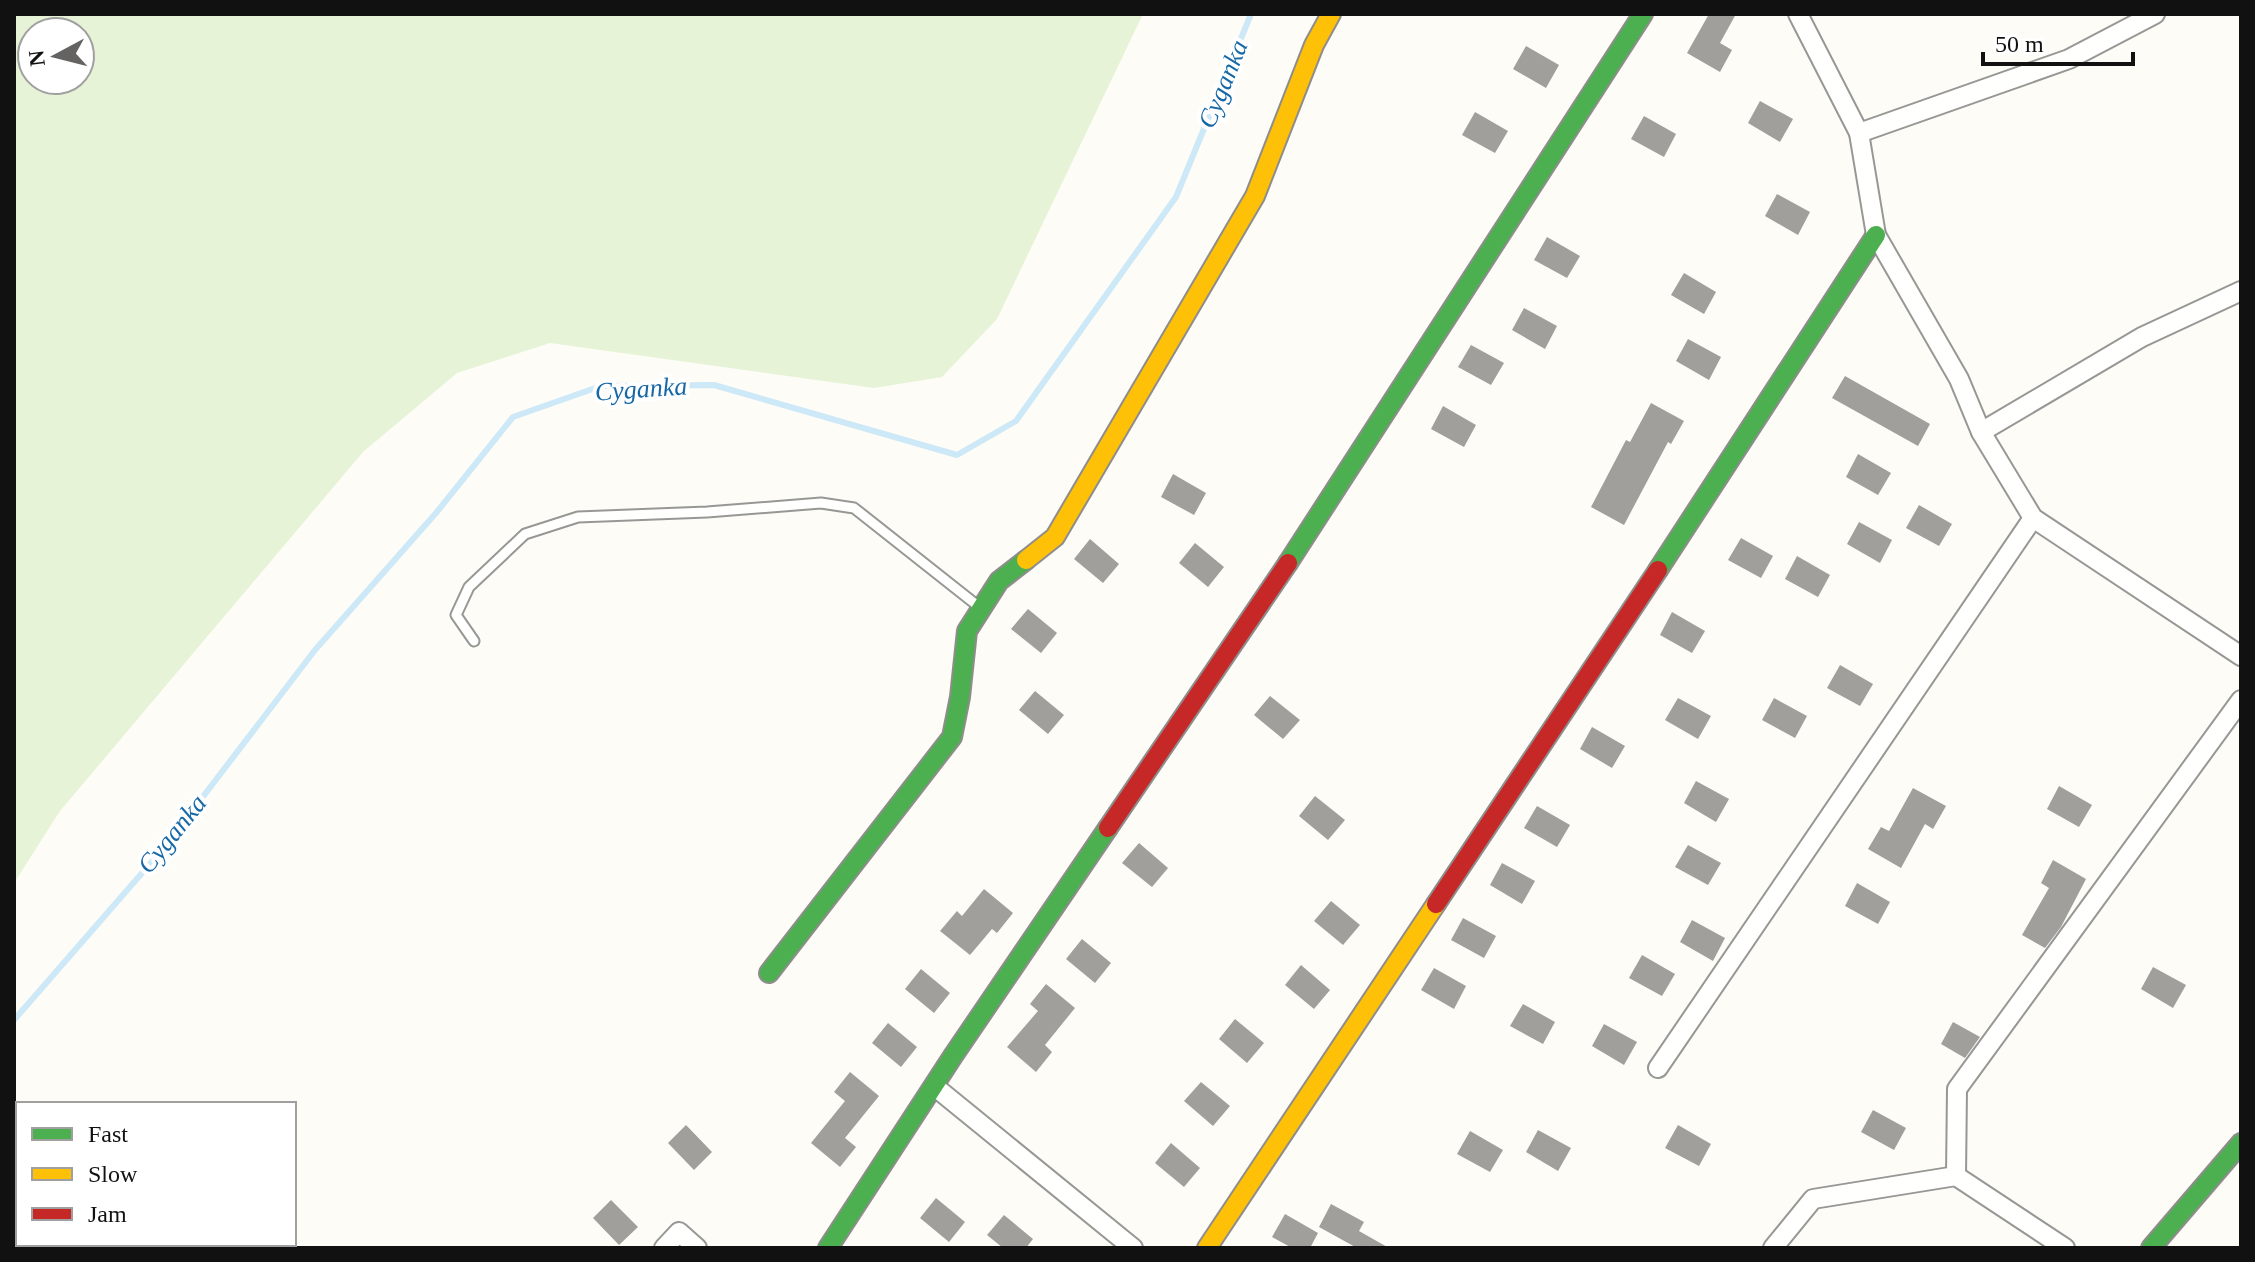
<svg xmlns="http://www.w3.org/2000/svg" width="2255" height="1262" viewBox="0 0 2255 1262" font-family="Georgia,serif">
<rect width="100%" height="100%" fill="#fdfcf7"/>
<path fill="#e7f3d7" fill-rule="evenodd" d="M14 14H1143L997 319 942 377 874 388 550 343 457 373 363 452 60 811 14 883ZM32 32H80V80H32Z"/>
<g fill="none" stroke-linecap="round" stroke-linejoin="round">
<polyline stroke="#cde8f7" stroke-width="6" points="14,1020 163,849 315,650 436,513 513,417 601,386 714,385 957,455 1016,421 1176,197 1251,14"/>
</g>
<g fill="#a19f9c">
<polygon points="1709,14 1736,14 1720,43 1732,50 1720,72 1687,53"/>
<polygon points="1526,46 1559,65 1546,88 1513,69"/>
<polygon points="1760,101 1793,119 1780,142 1748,123"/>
<polygon points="1475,112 1508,131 1495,153 1462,135"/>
<polygon points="1644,116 1676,134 1664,157 1631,139"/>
<polygon points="1777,194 1810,212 1798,235 1765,216"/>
<polygon points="1547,237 1580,256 1567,278 1534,260"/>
<polygon points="1684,273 1716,292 1704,314 1671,295"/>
<polygon points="1524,308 1557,326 1545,349 1512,330"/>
<polygon points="1688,339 1721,357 1709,380 1676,361"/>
<polygon points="1471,345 1504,363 1491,385 1458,367"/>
<polygon points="1845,376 1930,424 1918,446 1832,398"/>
<polygon points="1651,403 1684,421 1671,444 1668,442 1624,525 1591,507 1626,440 1630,442"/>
<polygon points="1443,406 1476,425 1464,447 1431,429"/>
<polygon points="1858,454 1891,473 1878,495 1846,477"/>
<polygon points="1173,474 1206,493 1194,515 1161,497"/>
<polygon points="1919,505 1952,524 1939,546 1906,528"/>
<polygon points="1859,522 1892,540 1880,563 1847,544"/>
<polygon points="1741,538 1773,556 1761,578 1728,560"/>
<polygon points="1090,539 1119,564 1103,583 1074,559"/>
<polygon points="1195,543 1224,567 1208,587 1179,563"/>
<polygon points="1797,556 1830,575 1818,597 1785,579"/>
<polygon points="1028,609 1057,633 1041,653 1011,629"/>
<polygon points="1672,612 1705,631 1692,653 1660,635"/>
<polygon points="1840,665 1873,684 1860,706 1827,688"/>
<polygon points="1035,691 1064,715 1048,734 1019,710"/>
<polygon points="1270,696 1300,720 1283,739 1254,715"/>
<polygon points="1678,698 1711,716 1698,739 1665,720"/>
<polygon points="1774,698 1807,716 1795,738 1762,720"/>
<polygon points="1592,727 1625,746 1612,768 1580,749"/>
<polygon points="1696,781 1729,799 1716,822 1684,803"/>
<polygon points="2059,786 2092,805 2079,827 2047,809"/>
<polygon points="1913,788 1946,806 1933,829 1925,824 1901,868 1868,849 1881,827 1889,831"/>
<polygon points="1315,796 1345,820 1328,840 1299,816"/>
<polygon points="1537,806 1570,825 1557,847 1524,828"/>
<polygon points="1139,843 1168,868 1152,887 1122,863"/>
<polygon points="1688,845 1721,863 1708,885 1675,867"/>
<polygon points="2053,860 2086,879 2061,927 2045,948 2022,935 2049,888 2041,883"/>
<polygon points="1502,863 1535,881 1522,904 1490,885"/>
<polygon points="1857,883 1890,902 1878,924 1845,906"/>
<polygon points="984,889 1013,913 997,933 992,929 970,955 940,931 957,911 962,916"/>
<polygon points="1331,901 1360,925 1343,945 1314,921"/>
<polygon points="1463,918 1496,936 1484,958 1451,940"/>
<polygon points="1692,920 1725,938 1713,961 1680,942"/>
<polygon points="1082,939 1111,963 1095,983 1066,959"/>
<polygon points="1642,955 1675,974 1662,996 1629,978"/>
<polygon points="1301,965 1330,990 1314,1009 1285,985"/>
<polygon points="2153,967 2186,985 2173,1008 2141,989"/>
<polygon points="1434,968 1466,986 1454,1009 1421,990"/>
<polygon points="921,969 950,993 934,1013 905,989"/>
<polygon points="1046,984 1075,1008 1045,1045 1052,1052 1036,1072 1007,1047 1038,1011 1030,1004"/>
<polygon points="1523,1004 1555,1022 1543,1044 1510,1026"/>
<polygon points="1235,1019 1264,1043 1247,1063 1219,1039"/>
<polygon points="1953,1022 1980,1037 1965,1058 1941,1044"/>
<polygon points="888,1023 917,1047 901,1067 872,1043"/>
<polygon points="1604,1024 1637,1042 1624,1065 1592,1046"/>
<polygon points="850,1072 879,1096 845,1138 856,1147 840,1167 811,1143 845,1101 834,1092"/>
<polygon points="1201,1082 1230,1106 1213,1126 1184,1101"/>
<polygon points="1873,1110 1906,1128 1894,1150 1861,1132"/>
<polygon points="686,1125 712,1152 694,1170 668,1143"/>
<polygon points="1678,1125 1711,1144 1699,1166 1665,1148"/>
<polygon points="1538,1130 1571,1148 1558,1171 1526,1152"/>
<polygon points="1470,1131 1503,1150 1490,1172 1457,1154"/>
<polygon points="1171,1143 1200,1168 1184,1187 1155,1163"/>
<polygon points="936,1198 965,1222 949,1242 920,1218"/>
<polygon points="611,1200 638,1227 619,1245 593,1218"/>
<polygon points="1331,1204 1364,1222 1359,1231 1389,1248 1357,1248 1319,1227"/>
<polygon points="1285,1214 1318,1233 1310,1248 1292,1248 1272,1237"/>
<polygon points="1004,1215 1033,1239 1026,1248 1003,1248 987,1235"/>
</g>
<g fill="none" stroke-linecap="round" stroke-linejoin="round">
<defs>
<polyline id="lane" points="474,641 456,615 469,587 525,534 578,517 707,512 821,503 854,508 978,606"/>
<g id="street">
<polyline points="1798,14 1859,133 1876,235 1959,379 1981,432 2033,518 2241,656"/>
<polyline points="1859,133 2069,59 2155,14"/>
<polyline points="1981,432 2142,337 2241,291"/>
<polyline points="1658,1068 2033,518"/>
<polyline points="934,1086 1133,1248"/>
<polyline points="1956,1176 1957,1089 2241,700"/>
<polyline points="14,1211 18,1211"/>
<polyline points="110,1244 113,1248"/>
<polyline points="664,1248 679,1232 697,1248"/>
<polyline points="1773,1248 1813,1199 1956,1176 2065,1248"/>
</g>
<g id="fast">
<polyline points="1288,563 1643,14"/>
<polyline points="1658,570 1876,235"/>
<polyline points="769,973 952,737 960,697 967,631 999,581 1026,560"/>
<polyline points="828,1248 953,1056 1108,828"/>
<polyline points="2151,1248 2241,1143"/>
</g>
<g id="slow">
<polyline points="1026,560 1055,537 1255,196 1314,45 1331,14"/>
<polyline points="1207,1248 1436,904"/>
</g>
<g id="jam">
<polyline points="1108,828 1288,563"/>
<polyline points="1436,904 1658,570"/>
</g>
</defs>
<use href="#lane" stroke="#979795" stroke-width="13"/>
<use href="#street" stroke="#979795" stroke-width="22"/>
<use href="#fast" stroke="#8e8d8b" stroke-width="22"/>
<use href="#slow" stroke="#8e8d8b" stroke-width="22"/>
<use href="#jam" stroke="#8e8d8b" stroke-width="22"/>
<use href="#lane" stroke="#fffffe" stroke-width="9"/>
<use href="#street" stroke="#fffffe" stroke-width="18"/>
<use href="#fast" stroke="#4caf50" stroke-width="18"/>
<use href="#slow" stroke="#ffc107" stroke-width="18"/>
<use href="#jam" stroke="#c62828" stroke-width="18"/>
</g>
<g text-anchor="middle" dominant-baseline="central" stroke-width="8" stroke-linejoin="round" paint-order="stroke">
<g font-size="26" font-style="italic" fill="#1768a6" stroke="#fff">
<text transform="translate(1223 84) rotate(-68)">Cyganka</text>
<text transform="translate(641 389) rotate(-4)">Cyganka</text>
<text transform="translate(172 834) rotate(-51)">Cyganka</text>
</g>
</g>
<rect width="2255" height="1262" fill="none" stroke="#111111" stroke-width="32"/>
<rect x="16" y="1102" width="280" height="144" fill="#ffffff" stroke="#a0a0a0" stroke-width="2"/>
<rect x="32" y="1128" width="40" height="12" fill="#4caf50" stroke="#a0a0a0" stroke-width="2"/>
<text x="88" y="1142" font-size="24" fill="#111111">Fast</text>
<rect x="32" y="1168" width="40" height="12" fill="#ffc107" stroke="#a0a0a0" stroke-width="2"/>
<text x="88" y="1182" font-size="24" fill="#111111">Slow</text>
<rect x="32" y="1208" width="40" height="12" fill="#c62828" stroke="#a0a0a0" stroke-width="2"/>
<text x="88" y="1222" font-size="24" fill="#111111">Jam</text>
<g transform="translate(56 56) rotate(263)"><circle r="38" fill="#ffffff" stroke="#a0a0a0" stroke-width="2"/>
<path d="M0-6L14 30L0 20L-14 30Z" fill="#646362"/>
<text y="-12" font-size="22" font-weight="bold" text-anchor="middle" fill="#111111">N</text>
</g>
<path d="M1983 52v12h150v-12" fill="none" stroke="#111111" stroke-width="4"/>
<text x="1995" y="52" font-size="24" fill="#111111" stroke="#ffffff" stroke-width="6" paint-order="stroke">50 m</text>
</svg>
